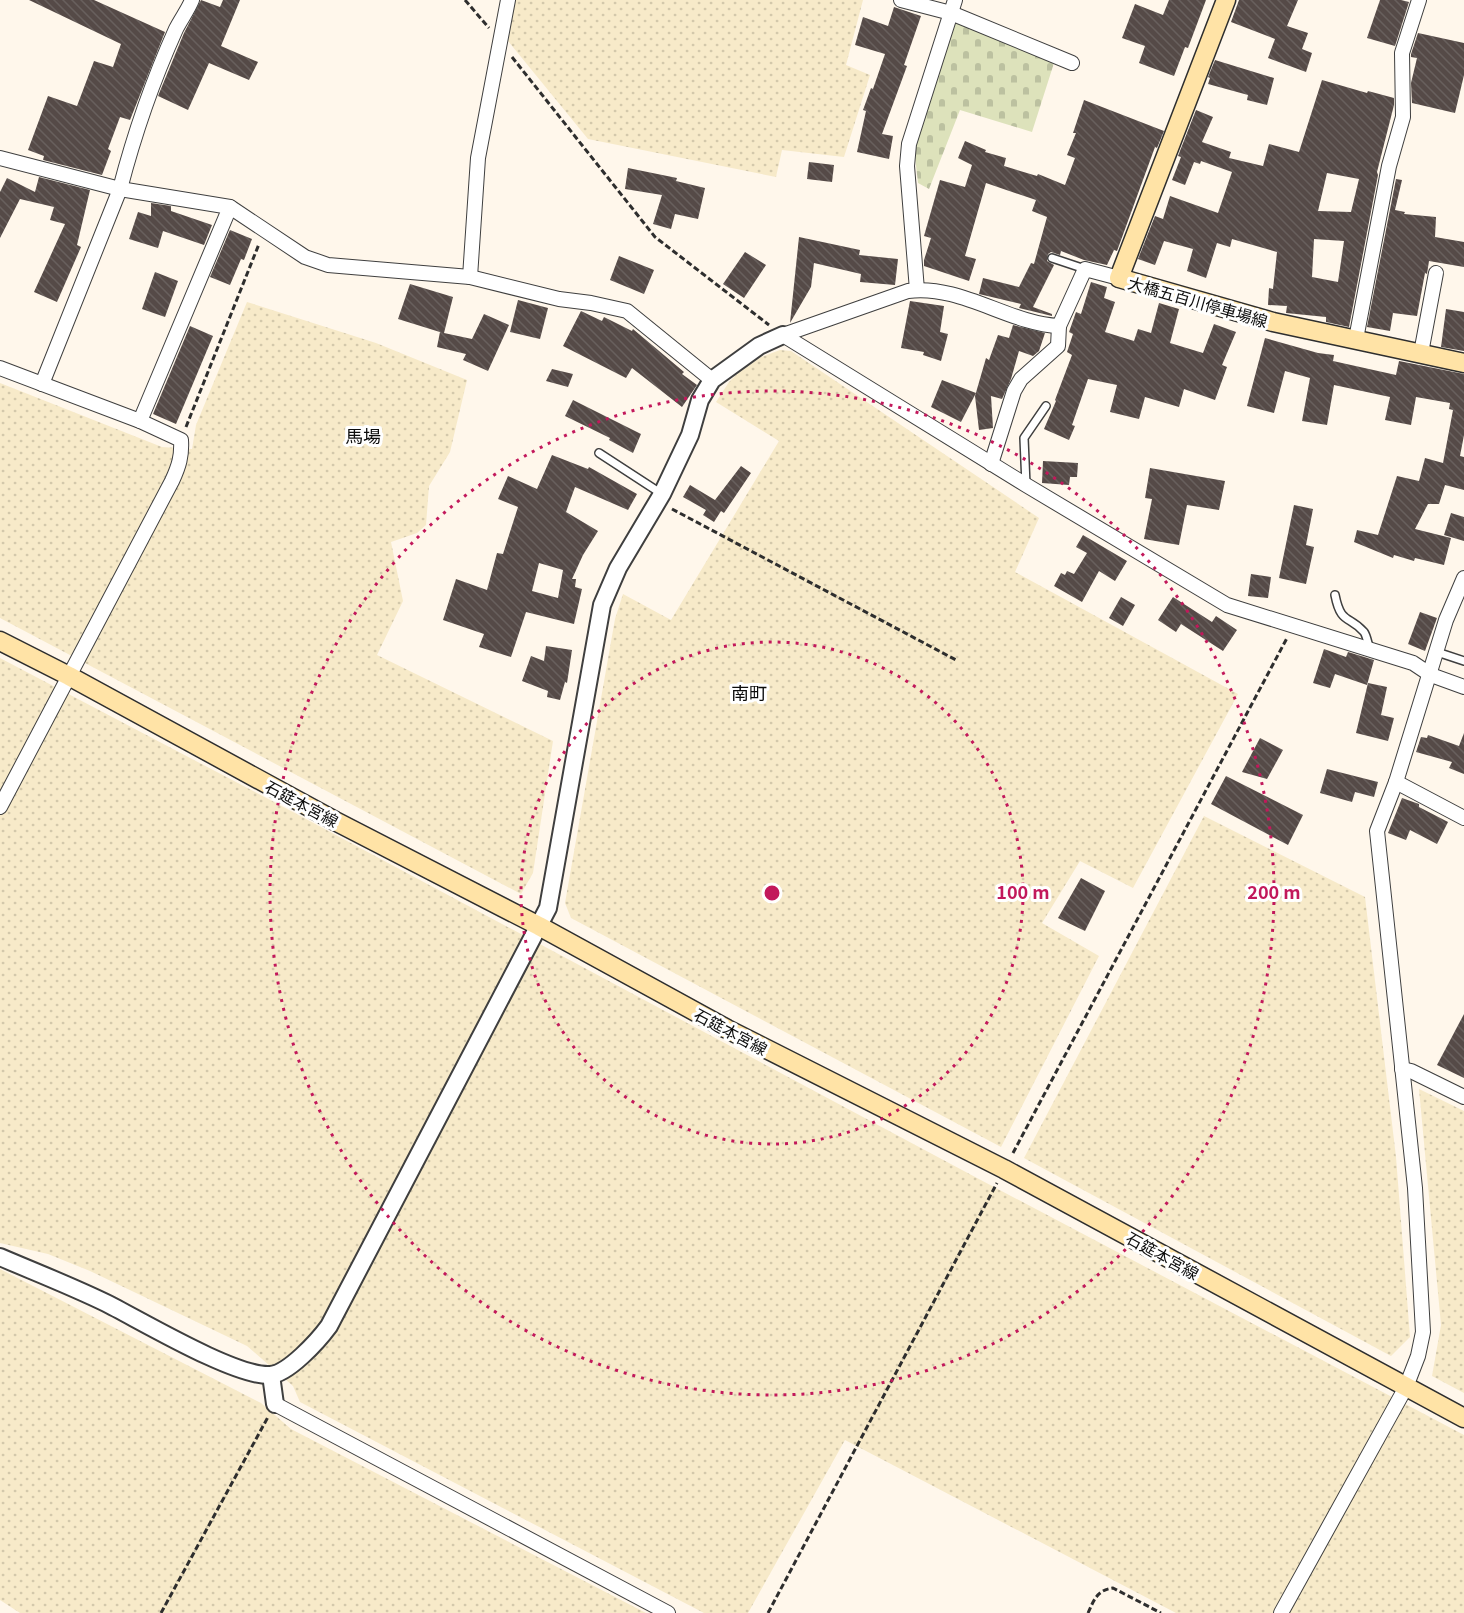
<svg xmlns="http://www.w3.org/2000/svg" width="1464" height="1613" viewBox="0 0 1464 1613" font-family="Georgia,'Noto Sans JP',serif">
<defs>
<pattern id="farmland-dots" width="8" height="8" patternUnits="userSpaceOnUse" patternTransform="scale(1.5)"><rect width="8" height="8" fill="#f7eac9"/><path d="M2 2h.1M6 6h.1" fill="none" stroke="#d3c8ab" stroke-width="1.8" stroke-linecap="round"/></pattern>
<pattern id="cemetery-stones" width="16" height="16" patternUnits="userSpaceOnUse" patternTransform="scale(1.5)"><rect width="16" height="16" fill="#dde2bb"/><path d="M2 7V4a2 2 0 0 1 4 0v3zM10 15v-3a2 2 0 0 1 4 0v3z" fill="#bcc1a0"/></pattern>
<pattern id="building-back-hatch" width="6" height="6" patternUnits="userSpaceOnUse" patternTransform="scale(1.5)"><rect width="6" height="6" fill="#554a47"/><path d="M-1 5l2 2M0 0l6 6M5-1l2 2" fill="none" stroke="#68605d"/></pattern>
</defs>
<rect width="100%" height="100%" fill="#fff7eb"/>
<g fill="url(#farmland-dots)">
<polygon points="515,0 863,0 846,65 870,75 844,157 782,150 776,177 588,139 508,41"/>
<polygon points="247,302 376,343 467,380 450,452 429,486 426,525 417,533 391,542 403,601 377,655 553,741 533,873 521,894 0,618 0,383 162,447 192,449 196,425"/>
<polygon points="780,350 791,351 1039,518 1015,572 1238,694 1133,888 1080,861 1042,923 1099,956 1001,1147 571,918 565,903 615,619 623,594 671,620 779,441 716,402 729,382 738,373 761,357"/>
<polygon points="0,658 291,811 977,1178 1464,1435 1464,1613 1176,1613 845,1440 748,1613 704,1613 300,1402 293,1386 247,1346 90,1271 48,1254 0,1243"/>
<polygon points="1204,816 1365,897 1396,1157 1410,1337 1391,1356 1024,1158"/>
<polygon points="1419,1089 1464,1111 1464,1393 1432,1376 1441,1325"/>
<polygon points="0,1269 261,1403 291,1429 646,1613 20,1613 0,1600"/>
</g>
<polygon fill="url(#cemetery-stones)" points="955,18 1054,63 1032,132 960,110 929,189 918,183 914,148"/>
<g fill="url(#building-back-hatch)" fill-rule="evenodd">
<polygon points="29,0 94,0 165,32 130,120 120,117 108,149 111,151 102,175 43,160 44,156 28,150 48,96 77,106 94,61 113,67 121,44"/>
<polygon points="201,0 220,7 223,0 240,0 221,46 258,62 249,80 209,63 188,110 158,96 184,33"/>
<polygon points="1169,0 1206,0 1188,48 1185,47 1174,76 1139,63 1145,46 1122,38 1135,4 1163,15"/>
<polygon points="1239,0 1298,0 1287,26 1308,33 1302,49 1312,53 1306,72 1268,58 1275,39 1231,22"/>
<polygon points="1380,0 1401,0 1409,2 1395,46 1367,38"/>
<polygon points="894,7 921,16 904,65 907,66 882,134 893,136 889,159 857,152 866,111 863,110 871,88 873,89 885,54 855,45 863,17 888,26"/>
<polygon points="1418,33 1464,43 1464,75 1455,113 1412,103 1411,83 1417,58 1411,57 1411,54"/>
<polygon points="1215,60 1274,78 1267,105 1247,100 1248,95 1208,84 1210,78 1208,77"/>
<path d="M1322 80 1367 93 1368 91 1394 98V105L1377 172 1378 175 1349 327 1326 322V317L1286 313 1287 306 1268 305 1269 288 1273 289 1277 252 1232 239 1230 247 1217 243 1206 278 1187 271 1193 249 1164 241 1155 265 1138 259 1155 216 1163 219 1170 196 1218 213 1232 172 1201 161 1200 164 1194 162 1185 185 1172 180 1181 157 1178 156 1196 110 1213 117 1202 142 1231 152 1229 158 1263 166 1269 144 1299 152ZM1327 173 1359 179 1351 212 1318 211ZM1314 239 1344 241 1338 282 1312 277Z"/>
<polygon points="1084,100 1164,131 1157,148 1155,147 1117,251 1114,250 1107,265 1084,260 1061,251 1060,255 1051,252 1048,254 1047,261 1054,265 1033,307 1052,314 1052,316 1019,308 1021,304 979,294 983,278 1019,287 1031,263 1034,264 1047,217 1032,211 1036,200 986,183 965,256 976,259 969,281 924,266 924,260 931,238 924,236 940,180 965,187 972,165 958,158 965,141 986,150 985,152 1006,158 1004,166 1037,176 1038,174 1065,185 1075,158 1067,155 1076,133 1073,133"/>
<polygon points="809,162 834,165 832,182 807,179"/>
<polygon points="628,168 677,178 676,181 705,188 698,219 675,214 671,229 653,224 662,195 625,189"/>
<polygon points="39,177 90,190 77,245 81,247 57,302 34,292 65,224 50,220 54,207 20,199 0,238 0,192 7,178 35,192"/>
<polygon points="1396,179 1402,180 1395,210 1405,212 1404,214 1436,217 1435,237 1464,242 1464,267 1429,261 1427,274 1425,273 1417,316 1393,313 1390,331 1367,327"/>
<polygon points="151,203 171,206 171,211 212,225 204,245 163,231 158,248 129,239 138,212 151,216"/>
<polygon points="230,230 252,239 244,260 241,259 230,285 210,277"/>
<polygon points="799,237 860,250 859,255 898,259 895,285 860,282 861,274 814,263 811,287 790,323"/>
<polygon points="745,252 766,265 744,298 723,284"/>
<polygon points="619,256 654,270 644,294 610,280"/>
<polygon points="155,272 178,281 165,317 142,309"/>
<polygon points="1091,282 1107,287 1104,298 1115,302 1105,332 1134,341 1138,329 1151,333 1159,303 1179,309 1170,343 1203,353 1214,324 1236,332 1222,365 1227,367 1215,400 1184,389 1179,407 1145,397 1139,419 1110,412 1117,385 1088,379 1072,425 1075,426 1069,440 1044,429 1056,401 1055,400 1072,355 1067,352 1073,334 1069,332 1076,312 1081,314"/>
<polygon points="410,284 453,297 444,333 472,339 484,314 509,325 488,371 463,360 466,354 437,347 440,332 443,333 398,319"/>
<polygon points="518,300 548,308 540,339 510,332"/>
<polygon points="910,301 944,306 940,332 948,334 941,361 923,355 924,352 901,348"/>
<polygon points="1446,309 1464,312 1464,351 1441,347"/>
<polygon points="581,311 602,321 604,317 632,331 633,329 684,372 682,374 697,385 682,407 632,368 626,378 563,346"/>
<polygon points="1013,325 1045,333 1039,351 1033,356 1019,351 1011,379 1002,399 991,396 993,428 979,430 975,396 986,358 989,360 998,335 1009,338"/>
<polygon points="190,326 213,336 176,424 153,414"/>
<polygon points="1265,338 1318,353 1334,355 1333,361 1396,375 1399,361 1464,374 1464,435 1460,456 1464,457 1464,490 1445,485 1439,504 1428,504 1415,529 1451,538 1444,565 1415,558 1414,561 1394,555 1393,558 1354,542 1357,530 1378,535 1397,476 1419,481 1425,458 1443,463 1453,410 1449,409 1450,403 1416,397 1411,425 1385,420 1390,397 1334,385 1327,425 1302,421 1310,378 1285,371 1274,413 1247,406"/>
<polygon points="552,369 573,374 568,387 546,381"/>
<polygon points="942,380 976,393 961,422 931,407"/>
<polygon points="573,400 641,434 633,453 609,440 610,438 565,416"/>
<path d="M552 455 588 469 589 467 637 494 628 510 575 487 566 512 598 531 583 555 572 579H576L575 587 582 589 574 624 526 612 511 657 479 647 484 634 443 620 456 579 487 590 497 553 503 554 518 507 498 499 508 476 537 489ZM539 563 563 570 558 598 532 591Z"/>
<polygon points="1043,461 1078,463 1077,477 1070,477 1069,485 1042,483"/>
<polygon points="741,466 751,473 724,513 721,511 714,522 703,515 706,510 683,497 690,485 715,500"/>
<polygon points="1150,468 1225,481 1219,510 1187,505 1179,545 1144,539 1152,499 1145,498"/>
<polygon points="1294,505 1313,509 1306,545 1314,547 1306,584 1279,578"/>
<polygon points="1451,513 1464,517 1464,541 1444,535"/>
<polygon points="1083,535 1127,561 1115,581 1099,571 1082,602 1054,586 1061,573 1065,575 1067,571 1074,574 1087,553 1076,547"/>
<polygon points="1251,574 1271,577 1268,598 1248,596"/>
<polygon points="1121,597 1135,605 1123,626 1109,618"/>
<polygon points="1173,597 1212,622 1216,616 1237,630 1223,651 1181,624 1176,632 1158,620"/>
<polygon points="1420,612 1437,618 1425,651 1408,644"/>
<polygon points="546,646 572,650 567,683 565,682 560,700 547,697 548,691 522,681 531,656 544,661"/>
<polygon points="1324,649 1346,657 1348,652 1374,660 1367,685 1335,674 1330,688 1313,683"/>
<polygon points="1368,683 1387,687 1381,715 1394,718 1388,741 1356,733"/>
<polygon points="1464,733 1464,774 1449,768 1452,762 1416,752 1421,737 1427,738 1428,735 1459,746"/>
<polygon points="1260,738 1283,750 1267,779 1242,772"/>
<polygon points="1327,769 1378,782 1374,797 1355,792 1352,802 1320,793"/>
<polygon points="1226,776 1303,815 1288,845 1211,804"/>
<polygon points="1402,798 1419,804 1419,807 1448,822 1437,844 1410,830 1406,840 1388,833"/>
<polygon points="1081,878 1105,891 1085,931 1058,918"/>
<polygon points="1464,1014 1464,1078 1437,1065"/>
</g>
<g fill="none" stroke-linecap="round" stroke-linejoin="round">
<defs>
<g id="service">
<polyline points="1052,258 1085,269"/>
<polyline points="599,453 662,494"/>
<polyline points="1026,485 1024,438 1046,406"/>
<path d="M1335 595C1341 625 1349 615 1364 632 1367 636 1368 645 1370 650"/>
<polyline points="1437,652 1464,661"/>
</g>
<g id="minor">
<polyline points="901,0 951,13 1072,63"/>
<polyline points="0,158 120,189 230,207 305,257 328,265 470,277 559,299 591,303 627,311 712,380"/>
<polyline points="470,277 478,158 508,0"/>
<polyline points="917,290 907,166 909,144 955,0"/>
<polyline points="783,335 1026,485 1227,605 1413,663 1431,675 1464,687"/>
<path d="M783 335 908 291C961 284 1009 324 1059 326L1085 269 1119 278"/>
<polyline points="1356,339 1389,166 1403,117 1402,53 1419,0"/>
<polyline points="1421,353 1436,273"/>
<path d="M0 368 140 421 181 440C182 456 179 466 172 481L0 807"/>
<path d="M42 384 120 189C134 135 153 80 176 29 181 19 188 10 192 0"/>
<polyline points="140,421 230,207"/>
<polyline points="991,464 1014,391 1021,379 1058,346 1059,326"/>
<polyline points="1396,782 1464,818"/>
<polyline points="1402,1069 1411,1071 1464,1097"/>
<polyline points="275,1404 668,1613"/>
<polyline points="1281,1613 1406,1387 1418,1356 1423,1332 1415,1188 1377,831 1396,782 1446,620 1464,578"/>
</g>
<g id="tertiary">
<path d="M0 1257C35 1272 71 1286 106 1303 140 1320 235 1377 270 1375 288 1374 318 1341 329 1326L548 908 602 605 618 568 662 494 690 435 700 400 712 380 759 346 783 335"/>
<polyline points="271,1375 275,1404"/>
</g>
<g id="secondary">
<polyline points="1226,0 1119,278 1273,322 1464,363"/>
<polyline points="0,641 69,676 335,821 539,926 727,1029 1004,1169 1464,1418"/>
</g>
</defs>
<use href="#service" stroke="#3f3f3f" stroke-width="10"/>
<use href="#minor" stroke="#3f3f3f" stroke-width="16"/>
<use href="#tertiary" stroke="#3f3f3f" stroke-width="20"/>
<use href="#secondary" stroke="#2e2e2e" stroke-width="21"/>
<g stroke="#2e2e2e" stroke-width="3" stroke-dasharray="6 3" stroke-linecap="butt">
<polyline points="465,0 489,28"/>
<polyline points="512,57 655,237 769,325"/>
<polyline points="186,427 259,244"/>
<polyline points="672,509 956,660"/>
<polyline points="1013,1153 1287,638"/>
<polyline points="161,1613 268,1417"/>
<polyline points="768,1613 997,1183"/>
<path d="M1088 1613C1094 1600 1097 1590 1113 1588L1161 1613"/>
</g>
<use href="#service" stroke="#fff" stroke-width="7"/>
<use href="#minor" stroke="#fff" stroke-width="14"/>
<use href="#tertiary" stroke="#fff" stroke-width="16"/>
<use href="#secondary" stroke="#ffe3a6" stroke-width="18"/>
</g>
<g fill="none" stroke="#c2185b" stroke-width="3" stroke-dasharray="3 6">
<circle cx="772" cy="893" r="251"/>
<circle cx="772" cy="893" r="502"/>
</g>
<g text-anchor="middle" dominant-baseline="central" stroke-width="6" stroke-linejoin="round" paint-order="stroke">
<g font-size="16" fill="#0c0c0c" stroke="#fff">
<text transform="translate(1198 301) rotate(16)">大橋五百川停車場線</text>
<text transform="translate(302 803) rotate(28)">石筵本宮線</text>
<text transform="translate(731 1031) rotate(28)">石筵本宮線</text>
<text transform="translate(1163 1255) rotate(29)">石筵本宮線</text>
</g>
<g font-size="18" fill="#0c0c0c" stroke="#fff">
<text x="363" y="435">馬場</text>
<text x="749" y="692">南町</text>
</g>
</g>
<circle cx="772" cy="893" r="9" fill="#c2185b" stroke="#fff" stroke-width="3"/>
<g font-size="18" text-anchor="middle" font-weight="bold" fill="#c2185b" stroke="#fff" stroke-width="6" stroke-linejoin="round" paint-order="stroke">
<text x="1023" y="899">100 m</text>
<text x="1274" y="899">200 m</text>
</g>
</svg>
